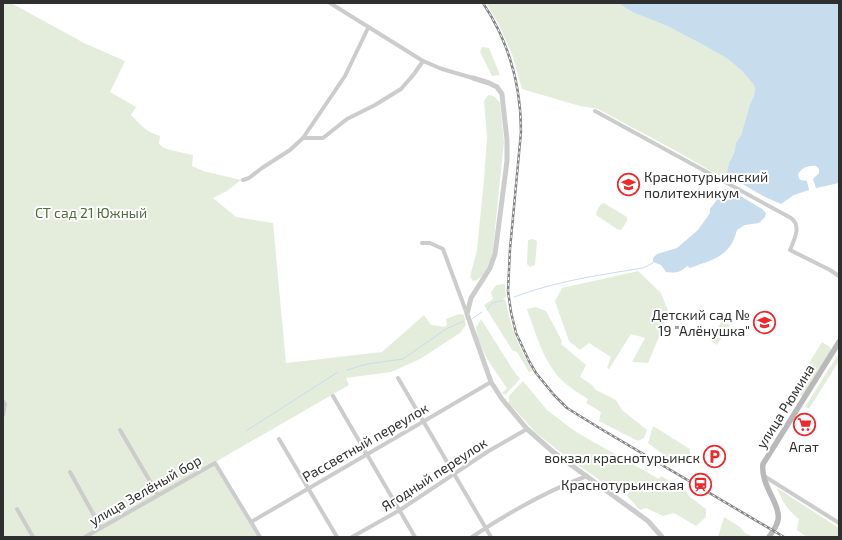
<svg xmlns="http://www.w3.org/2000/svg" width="842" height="540" viewBox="0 0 842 540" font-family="'Exo 2',sans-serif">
<rect width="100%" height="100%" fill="#fff"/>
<g fill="#e4eddc">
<path d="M3 3H11L84 43 125 61 110 92 136 107 131 115C142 126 145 131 160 136L159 144 164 148 170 150 193 155 192 166 203 171 241 180 227 191 213 198 236 217 273 223 286 363 382 352 424 315 431 325 444 327 447 325 446 319 459 314 464 315 466 325 460 333 420 359 391 372 346 378 349 385 217 461 215 466 258 537H3Z"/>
<polygon points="486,3 618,3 634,13 650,19 667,26 698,42 728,59 742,71 753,84 755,88 754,96 750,104 741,135 736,143 734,153 729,163 727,172 729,176 723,178 678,152 598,109 580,106 522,89 512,54 498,23"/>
<polygon points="482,47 489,48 500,75 492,76 480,52"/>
<path d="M488 95C494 95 496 98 500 103L504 142 492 258C488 266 483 280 473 281L470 277 477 250 484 179 487 138 484 101Z"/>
<path d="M604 203 627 217V221L621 230 617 229 596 215C596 210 600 204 604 203Z"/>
<polygon points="533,239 537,241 535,265 530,267 527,264 528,240"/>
<polygon points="638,271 661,293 669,313 648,363 632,362 645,338 631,334 609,369 607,368 611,357 589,343 580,350 569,341 555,301 562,288"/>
<path d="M505 284 506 297 503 299V301H506C510 327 519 348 533 371L529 372 517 352 512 350 484 305 493 299 491 292 496 285Z"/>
<path d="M536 307 546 311 562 341 561 344 586 365 580 377 592 385 596 390 616 400 622 410 647 430 644 438 638 441 599 421 601 412 586 403 588 399C580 394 572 389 565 383 544 365 536 334 527 309Z"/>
<path d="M481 319 515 373 520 379 505 395 502 393 507 388C494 369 479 351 476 328Z"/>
<polygon points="722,321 730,325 717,345 710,340"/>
<polygon points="822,342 830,347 831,350 803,395 801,396 792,391"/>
<polygon points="839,353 839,361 809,409 805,407"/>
<polygon points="523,381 547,410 576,432 659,479 661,476 685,490 690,497 706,509 706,517 696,526 674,513 663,516 646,508 640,510 627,496 631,489 627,487 615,491 564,455 535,432 509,403 509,396"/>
<polygon points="653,426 690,449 690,456 684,461 676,457 668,458 648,443"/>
<path d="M777 488 839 528V537H807L797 530 799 519C788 511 782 501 777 488Z"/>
<polygon points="724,517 740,527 745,533 754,537 718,537"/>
</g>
<g fill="#c7dced">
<path d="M618 3H839V183L816 188 813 179 819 173V169L816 166C810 165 800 168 798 175L800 180 807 181 809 190 794 195 781 204 765 197 729 176 727 172 729 163 734 153 736 143 741 135 750 104 754 96 755 88 753 84 742 71 728 59 698 42 667 26 650 19 634 13Z"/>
<path d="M722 189H729L762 209 766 213 765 217 759 223 745 225 737 230C730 257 714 259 690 268L687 266C680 273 675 273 666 272L661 265 653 262V258L657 254 677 248 698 230 710 213V209L719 197Z"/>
</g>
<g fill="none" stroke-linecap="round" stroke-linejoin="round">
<g stroke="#c7dced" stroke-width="1">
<path d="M514 297C556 281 600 275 643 268L653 263"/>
<polyline points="487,310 492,303 505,300"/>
<polyline points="472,319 482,312"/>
<polyline points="347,370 367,364 403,359 446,329 464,321"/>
<polyline points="246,431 338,372"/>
</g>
<g stroke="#ccc" stroke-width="4">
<polyline points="330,3 423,61 442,69 473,78"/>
<path d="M595 111 791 218C802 226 794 240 790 250L830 270 839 276"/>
<polyline points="303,138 323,138 347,119 375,105 401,89 414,74 423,61"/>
<polyline points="243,180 249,178 262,168 290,150 303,138 345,76 368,28"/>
<polyline points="422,243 430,243 443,249 467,314"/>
<polyline points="398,378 491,537"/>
<polyline points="333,396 415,537"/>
<polyline points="3,401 5,404 3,415"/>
<polyline points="120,430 158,495"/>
<polyline points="279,439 337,537"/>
<polyline points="70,472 101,528"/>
<polyline points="764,476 839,523"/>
<polyline points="17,509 33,537"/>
<polyline points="251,522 491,382"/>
<polyline points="85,537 215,463 260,537"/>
<polyline points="352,537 400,510 487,452 527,429"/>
<path d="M472 537C508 513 546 491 587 476"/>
</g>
<polyline stroke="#ccc" stroke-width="5" points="473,78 489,83 497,87 502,94 503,104 507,140 507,161 495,254 490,268 471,298 467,314 491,382 502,399 527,429 552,451 648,521 662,537"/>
<path stroke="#b9b9b9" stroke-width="5.5" d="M769 537C773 531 777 526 778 520 781 504 760 485 763 464L839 342"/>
<defs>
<path id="rail" d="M483 3C509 42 521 86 521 132L510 249 508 291 511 312 516 333 529 361 536 373 554 395 567 408 601 429 784 537"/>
</defs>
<use href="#rail" stroke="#848484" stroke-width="2.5"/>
<use href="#rail" stroke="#fff" stroke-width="1" stroke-dasharray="3" stroke-linecap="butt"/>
</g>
<defs>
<symbol id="university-ring" viewBox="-11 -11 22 22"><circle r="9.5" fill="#fff" stroke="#ed292b" stroke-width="1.5"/><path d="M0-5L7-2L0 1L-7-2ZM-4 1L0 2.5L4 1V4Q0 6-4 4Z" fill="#ed292b"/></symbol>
<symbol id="school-ring" viewBox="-11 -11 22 22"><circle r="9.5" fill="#fff" stroke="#ed292b" stroke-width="1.5"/><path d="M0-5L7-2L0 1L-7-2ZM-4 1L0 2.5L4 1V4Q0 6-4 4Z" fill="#ed292b"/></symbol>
<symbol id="supermarket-ring" viewBox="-11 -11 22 22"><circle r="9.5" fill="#fff" stroke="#ed292b" stroke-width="1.5"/><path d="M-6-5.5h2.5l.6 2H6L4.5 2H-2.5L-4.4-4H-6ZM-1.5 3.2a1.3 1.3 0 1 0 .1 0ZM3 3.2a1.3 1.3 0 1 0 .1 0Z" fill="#ed292b"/></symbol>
<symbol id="parking-ring" viewBox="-11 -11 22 22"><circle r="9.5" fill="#fff" stroke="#ed292b" stroke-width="1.5"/><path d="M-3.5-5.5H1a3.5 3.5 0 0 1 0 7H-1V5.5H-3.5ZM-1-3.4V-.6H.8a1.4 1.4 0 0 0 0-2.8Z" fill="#ed292b"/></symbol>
<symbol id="station-ring" viewBox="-11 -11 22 22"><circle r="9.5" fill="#fff" stroke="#ed292b" stroke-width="1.5"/><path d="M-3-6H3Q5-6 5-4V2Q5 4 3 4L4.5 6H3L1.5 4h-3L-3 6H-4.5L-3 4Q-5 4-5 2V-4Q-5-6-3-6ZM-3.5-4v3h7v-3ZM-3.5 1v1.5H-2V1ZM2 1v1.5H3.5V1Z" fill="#ed292b"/></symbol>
</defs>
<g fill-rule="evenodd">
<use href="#university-ring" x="616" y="172" width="25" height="25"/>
<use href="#school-ring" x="752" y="310" width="25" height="25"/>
<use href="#supermarket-ring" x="792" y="412" width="25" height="25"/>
<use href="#parking-ring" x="702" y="444" width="25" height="25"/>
<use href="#station-ring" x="688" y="472" width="25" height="25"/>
</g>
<g text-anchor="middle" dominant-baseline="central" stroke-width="4" stroke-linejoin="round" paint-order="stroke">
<g font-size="14" fill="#2f2f2f" stroke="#fff" text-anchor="end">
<text x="644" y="176" text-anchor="start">Краснотурьинский<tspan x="644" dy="16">политехникум</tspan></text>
<text x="750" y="314">Детский сад №<tspan x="750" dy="16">19 "Алёнушка"</tspan></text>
<text x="804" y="446" text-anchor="middle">Агат</text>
<text x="700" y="457">вокзал краснотурьинск</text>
<text x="684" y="484">Краснотурьинская</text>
</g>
<g font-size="14" fill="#4e6d3a" stroke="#fff">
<text x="91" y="212">СТ сад 21 Южный</text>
</g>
<g font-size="14" fill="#2f2f2f" stroke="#fff">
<text transform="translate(785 406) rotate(-58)">улица Рюмина</text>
<text transform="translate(365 442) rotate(-30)">Рассветный переулок</text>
<text transform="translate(434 474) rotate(-33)">Ягодный переулок</text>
<text transform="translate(145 490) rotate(-30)">улица Зелёный бор</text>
</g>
</g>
<rect width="842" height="540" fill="none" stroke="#2f2f2f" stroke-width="8"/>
</svg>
